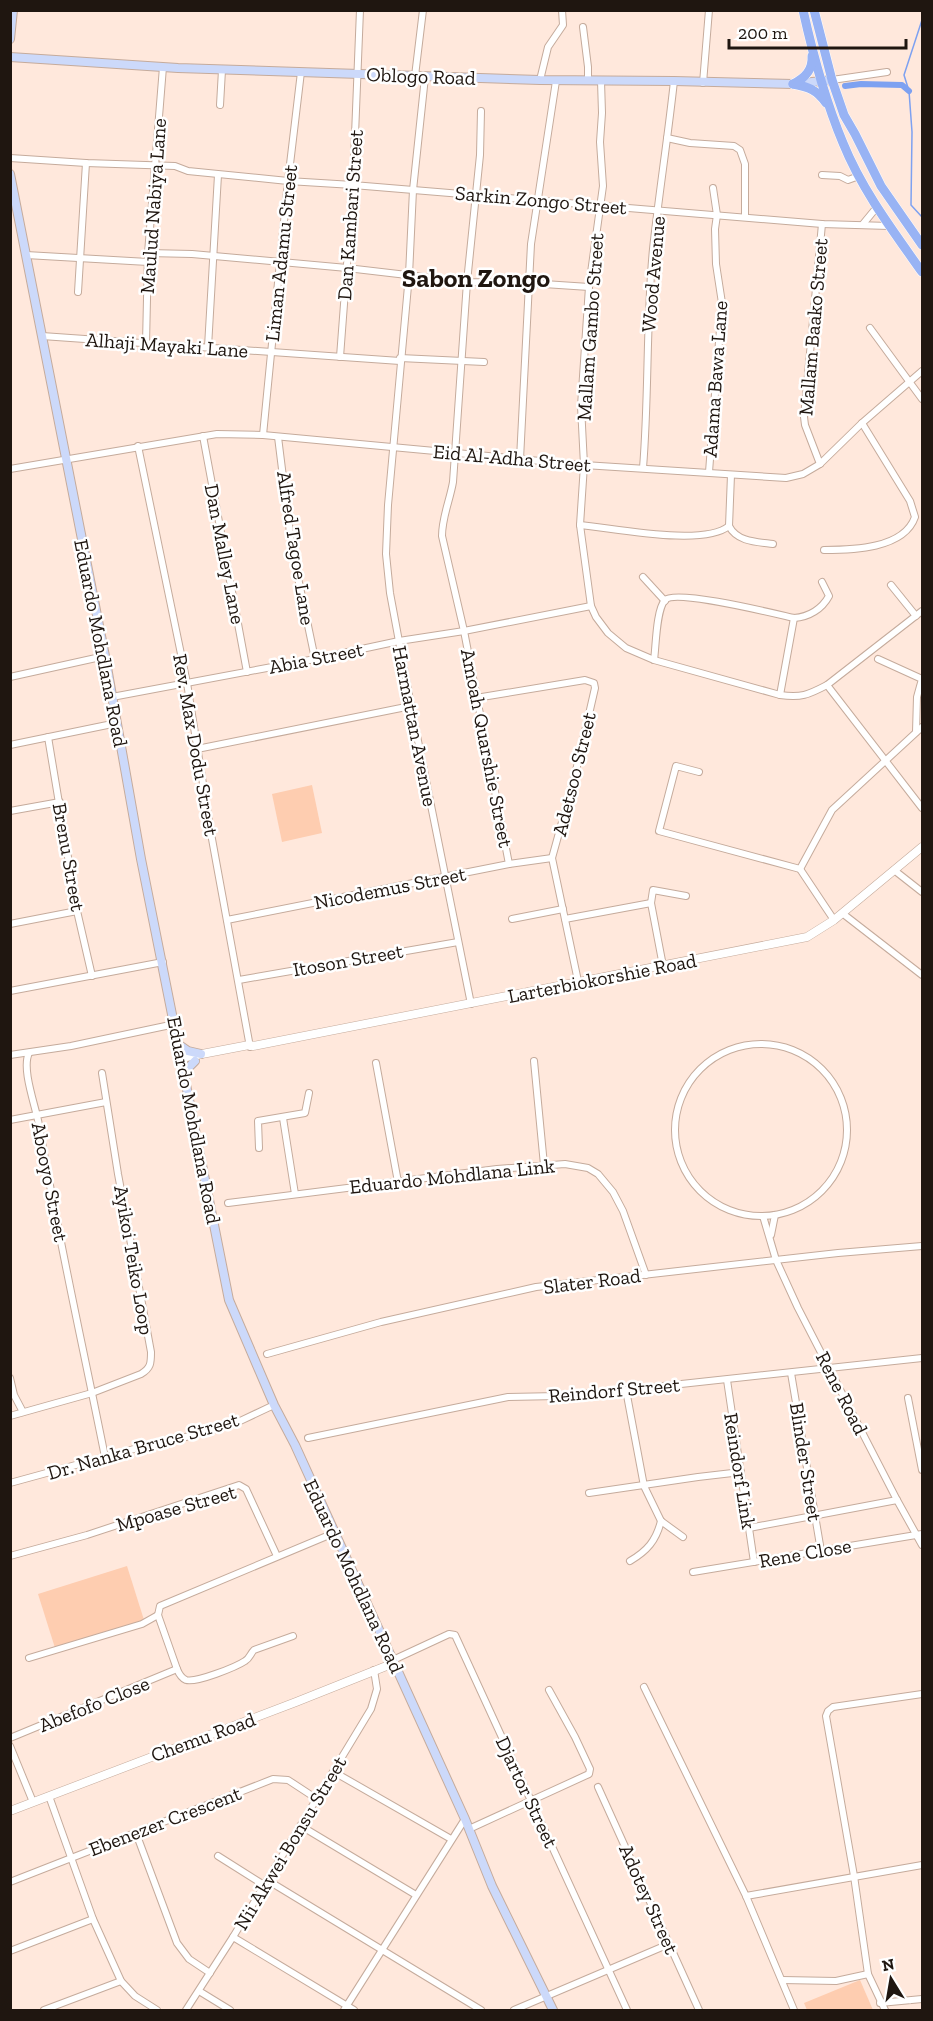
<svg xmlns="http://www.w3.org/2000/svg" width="933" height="2021" viewBox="0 0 933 2021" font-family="'Zilla Slab',serif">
<rect width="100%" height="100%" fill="#ffe8dc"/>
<g fill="#fecdb0">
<polygon points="312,785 322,833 282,842 272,794"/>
<polygon points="127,1566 144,1620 55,1648 38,1594"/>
<polygon points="860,1980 873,2010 807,2010 804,2003"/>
</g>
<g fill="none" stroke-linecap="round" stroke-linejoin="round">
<polyline stroke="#7da1f1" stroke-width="1.5" points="922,20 904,75 909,91 912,132 911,205 922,217"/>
<polyline stroke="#7da1f1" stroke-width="6" points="845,86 861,84 902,85 909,91"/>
<defs>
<g id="minor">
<polyline points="583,27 588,67 588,81"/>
<polyline points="415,76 423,10"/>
<polyline points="425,77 413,190 409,275 388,505 386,554 390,593 411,706 471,1004"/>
<polyline points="540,80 548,47 563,25 562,10"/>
<polyline points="832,80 887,72"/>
<path d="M601 81 602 113 600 142 603 186 589 287 581 406 584 465 580 525 591 606 596 617 608 633 626 648 654 660 780 695C801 698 808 695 827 685L922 611"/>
<polyline points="703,83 709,10"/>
<polyline points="220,105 222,70"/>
<path d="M481 111 480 155 467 282 453 482C450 500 442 517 442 536L464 631 509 864"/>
<polyline points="667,138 690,143 734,146 740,150 745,164 745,217"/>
<polyline points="10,158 86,163 175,166 188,171 288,181 353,185 822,224 889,226"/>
<polyline points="822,175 840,176 848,180 859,176"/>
<polyline points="863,224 877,207"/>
<polyline points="148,253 192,254 347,268 467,282 529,283 589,287"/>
<polyline points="26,255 148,262"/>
<polyline points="78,292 86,163"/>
<polyline points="870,328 922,399"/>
<polyline points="42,336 400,361"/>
<polyline points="146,344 148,253 163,67"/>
<polyline points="208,347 218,175"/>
<polyline points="340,357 353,185 360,10"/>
<polyline points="400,358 484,362"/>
<polyline points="263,435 288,181 301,72"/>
<polyline points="203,436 247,672"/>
<polyline points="278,437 292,549 315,659"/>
<polyline points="138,446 187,683 210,828 250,1047"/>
<polyline points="520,459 531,244 556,81"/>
<polyline points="820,464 805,425 804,417 822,224"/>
<path d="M643 468C649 395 646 321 653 249 659 193 668 137 674 81"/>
<polyline points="10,469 217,434 263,435 584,465 786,478 803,474 820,464 862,423 922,371"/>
<polyline points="709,472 722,303 716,264 715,229 717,215 713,188"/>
<path d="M731 475 729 526C737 542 757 542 773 544"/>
<path d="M580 525C614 528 703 547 729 526"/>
<path d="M824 550C852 550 904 549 915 517L910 501 862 423"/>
<polyline points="643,577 665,601"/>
<polyline points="891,585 916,616"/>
<polyline points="878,659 922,679 917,697 916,732"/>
<path d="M654 660C656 647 656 610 665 600 675 589 776 614 794 618 809 617 822 609 829 596L822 582"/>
<polyline points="10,677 105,656"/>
<polyline points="827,685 922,808"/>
<polyline points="780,695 794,618"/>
<polyline points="112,697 315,659 399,641 464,631 591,606"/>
<polyline points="476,698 585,680 594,683 595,688 575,775 552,858 578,981"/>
<polyline points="48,737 77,911 92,976"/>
<polyline points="10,745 117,723"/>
<polyline points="197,749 411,706"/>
<polyline points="699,772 676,766 659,831 800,869"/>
<polyline points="10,811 60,802"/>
<polyline points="800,869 832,810 922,727"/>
<polyline points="800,869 834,920"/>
<polyline points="894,870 922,892"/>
<polyline points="842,913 922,975"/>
<polyline points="512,919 563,909"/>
<polyline points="565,919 651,903"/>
<polyline points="227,920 509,864 552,858"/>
<polyline points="10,924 77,911"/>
<polyline points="663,966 651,903 653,890 686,896"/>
<polyline points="239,980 458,942"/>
<polyline points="10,991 163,962"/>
<circle cx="761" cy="1130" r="86"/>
<path d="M29 1053C21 1069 36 1107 39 1125 58 1236 83 1347 105 1457"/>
<polyline points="10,1055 71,1046 175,1024"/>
<polyline points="534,1061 544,1165"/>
<polyline points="376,1063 398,1182"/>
<polyline points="283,1118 295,1194"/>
<polyline points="10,1120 106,1102"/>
<polyline points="259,1148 258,1121 305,1113 309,1093"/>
<polyline points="228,1203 497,1169 565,1164 588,1168 598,1174 613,1192 623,1211 646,1275"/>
<polyline points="763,1216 776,1260 798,1308 897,1500 922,1545"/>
<polyline points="771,1235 775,1215"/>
<polyline points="267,1354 381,1322 536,1287 838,1253 922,1246"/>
<polyline points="791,1373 821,1551"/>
<polyline points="10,1378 14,1395 23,1412"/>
<polyline points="727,1380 754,1562"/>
<polyline points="626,1390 644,1486 661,1521 683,1537"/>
<polyline points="908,1398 922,1470"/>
<path d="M10 1416 92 1393 141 1374C151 1368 151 1363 151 1352L118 1174 102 1073"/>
<polyline points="308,1438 508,1397 558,1396 626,1390 922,1358"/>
<polyline points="10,1483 134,1449 207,1432 238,1422 274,1405"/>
<polyline points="589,1493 698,1477 741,1472"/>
<polyline points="749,1528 897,1500"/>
<polyline points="10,1556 87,1535 239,1485 246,1489 277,1556"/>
<path d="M630 1561C647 1551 656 1541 661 1521"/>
<polyline points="693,1572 922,1534"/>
<path d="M293 1636 254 1650C250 1654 250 1658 245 1661 236 1667 196 1683 186 1680 181 1678 179 1674 177 1669L158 1615 160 1606 334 1533"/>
<polyline points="29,1658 142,1624 158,1615"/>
<polyline points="393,1660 449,1634 455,1635 627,2010"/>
<polyline points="644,1687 746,1896 794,2010"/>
<polyline points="10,1738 177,1669"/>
<polyline points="10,1746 33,1802"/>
<polyline points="334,1772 451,1839"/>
<polyline points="598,1787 699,2010"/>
<polyline points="49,1796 93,1919 121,1981 135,1996 157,2010"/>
<polyline points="301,1826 416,1895"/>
<polyline points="469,1829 589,1774 590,1769 575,1737 549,1690"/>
<polyline points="136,1833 177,1943 189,1959 210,1973"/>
<polyline points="218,1856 264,1885"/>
<polyline points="267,1880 481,2010"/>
<polyline points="10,1882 273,1779 288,1780 317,1799"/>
<polyline points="746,1896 922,1865"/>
<polyline points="233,1937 354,2010"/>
<polyline points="10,1951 93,1919"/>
<polyline points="782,1980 836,1981 868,1974"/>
<polyline points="199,1991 230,2010"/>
<polyline points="880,2003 922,1999"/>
<polyline points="44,2010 121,1981"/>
<polyline points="186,2010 233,1937 371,1709 377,1689 374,1670"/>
<polyline points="344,2010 465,1819"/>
<polyline points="514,2010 669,1944"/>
<polyline points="885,2010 868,1974 854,1876 826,1716 828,1711 833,1707 922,1694"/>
</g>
<g id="tertiary">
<polyline points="181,1058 249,1045 253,1046 807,937 834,920 922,847"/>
<polyline points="10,1811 296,1702 394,1663"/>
</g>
<g id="secondary">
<polyline points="10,39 13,10"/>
<polyline points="10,57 178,68 540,80 674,81 793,84 832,80"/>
<polyline points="10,174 105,656 141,859 229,1300 274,1405 295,1445 465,1819 492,1886 553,2010"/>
<polyline points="178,1044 188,1051 201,1054"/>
<polyline points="184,1072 195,1061"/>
</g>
<g id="primary">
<path d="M803 10C813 55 825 100 843 143 862 190 893 231 922 272"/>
<polyline points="814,10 832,80 844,115 855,134 881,186 922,245"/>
<path d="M793 84C809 87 817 90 826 103"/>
<path d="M793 84C805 78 813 70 812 56"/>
</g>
</defs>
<use href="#minor" stroke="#c5ab9c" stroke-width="8"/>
<use href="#tertiary" stroke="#c5ab9c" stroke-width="9"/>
<use href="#secondary" stroke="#c5ab9c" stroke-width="10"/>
<use href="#primary" stroke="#fff" stroke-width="10"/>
<use href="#minor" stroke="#fff" stroke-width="6"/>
<use href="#tertiary" stroke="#fff" stroke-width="8"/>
<use href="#secondary" stroke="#ccd9fa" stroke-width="8"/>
<use href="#primary" stroke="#98b3f4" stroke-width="9"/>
</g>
<g text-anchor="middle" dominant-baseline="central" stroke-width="5" stroke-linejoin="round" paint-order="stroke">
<g font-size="20" fill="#1f1610" stroke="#fff">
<text transform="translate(421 76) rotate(2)">Oblogo Road</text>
<text transform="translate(541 200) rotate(5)">Sarkin Zongo Street</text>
<text transform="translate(153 206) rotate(-86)">Maulud Nabiya Lane</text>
<text transform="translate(350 215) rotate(-86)">Dan Kambari Street</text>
<text transform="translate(281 253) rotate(-84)">Liman Adamu Street</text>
<text transform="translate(653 274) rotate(-85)">Wood Avenue</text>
<text transform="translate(590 327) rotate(-86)">Mallam Gambo Street</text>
<text transform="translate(813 327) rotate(-85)">Mallam Baako Street</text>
<text transform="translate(167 345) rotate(4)">Alhaji Mayaki Lane</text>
<text transform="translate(715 379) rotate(-86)">Adama Bawa Lane</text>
<text transform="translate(512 458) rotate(5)">Eid Al-Adha Street</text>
<text transform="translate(296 548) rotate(81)">Alfred Tagoe Lane</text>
<text transform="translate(225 554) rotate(79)">Dan Malley Lane</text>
<text transform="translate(101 643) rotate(79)">Eduardo Mohdlana Road</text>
<text transform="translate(316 658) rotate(-11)">Abia Street</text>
<text transform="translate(415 726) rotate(79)">Harmattan Avenue</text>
<text transform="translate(196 745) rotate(80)">Rev. Max Dodu Street</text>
<text transform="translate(487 748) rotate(79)">Amoah Quarshie Street</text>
<text transform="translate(574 774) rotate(-76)">Adetsoo Street</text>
<text transform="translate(69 857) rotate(80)">Brenu Street</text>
<text transform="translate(390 888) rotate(-11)">Nicodemus Street</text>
<text transform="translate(348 960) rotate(-10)">Itoson Street</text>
<text transform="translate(602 978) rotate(-11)">Larterbiokorshie Road</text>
<text transform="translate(194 1120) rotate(79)">Eduardo Mohdlana Road</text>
<text transform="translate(452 1176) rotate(-6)">Eduardo Mohdlana Link</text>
<text transform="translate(50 1182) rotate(79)">Abooyo Street</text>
<text transform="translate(134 1260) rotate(80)">Ayikoi Teiko Loop</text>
<text transform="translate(592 1281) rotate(-7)">Slater Road</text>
<text transform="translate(614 1390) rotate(-5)">Reindorf Street</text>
<text transform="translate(842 1393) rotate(63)">Rene Road</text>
<text transform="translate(143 1446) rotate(-16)">Dr. Nanka Bruce Street</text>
<text transform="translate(806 1462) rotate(81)">Blinder Street</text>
<text transform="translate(740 1471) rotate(81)">Reindorf Link</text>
<text transform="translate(176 1508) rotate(-16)">Mpoase Street</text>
<text transform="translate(805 1553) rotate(-10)">Rene Close</text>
<text transform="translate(354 1576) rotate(65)">Eduardo Mohdlana Road</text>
<text transform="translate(94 1704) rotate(-22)">Abefofo Close</text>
<text transform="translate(203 1737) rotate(-20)">Chemu Road</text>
<text transform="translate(527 1792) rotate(65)">Djartor Street</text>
<text transform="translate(165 1821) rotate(-21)">Ebenezer Crescent</text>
<text transform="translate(290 1843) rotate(-59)">Nii Akwei Bonsu Street</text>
<text transform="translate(649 1899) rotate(66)">Adotey Street</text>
</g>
<g font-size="26" font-weight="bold" fill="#1f1610" stroke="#fff">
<text x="476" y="278">Sabon Zongo</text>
</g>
</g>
<rect width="933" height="2021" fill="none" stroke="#1f1610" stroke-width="24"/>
<g transform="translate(891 1979) rotate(349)" stroke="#ffffff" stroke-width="4.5" paint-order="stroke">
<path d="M0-4.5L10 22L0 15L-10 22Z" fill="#1f1610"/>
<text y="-9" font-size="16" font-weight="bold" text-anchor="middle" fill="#1f1610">N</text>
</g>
<path d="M729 39v9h177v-9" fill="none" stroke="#1f1610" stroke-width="3"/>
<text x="738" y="39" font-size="18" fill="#1f1610" stroke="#ffffff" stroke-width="4.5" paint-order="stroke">200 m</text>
</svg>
